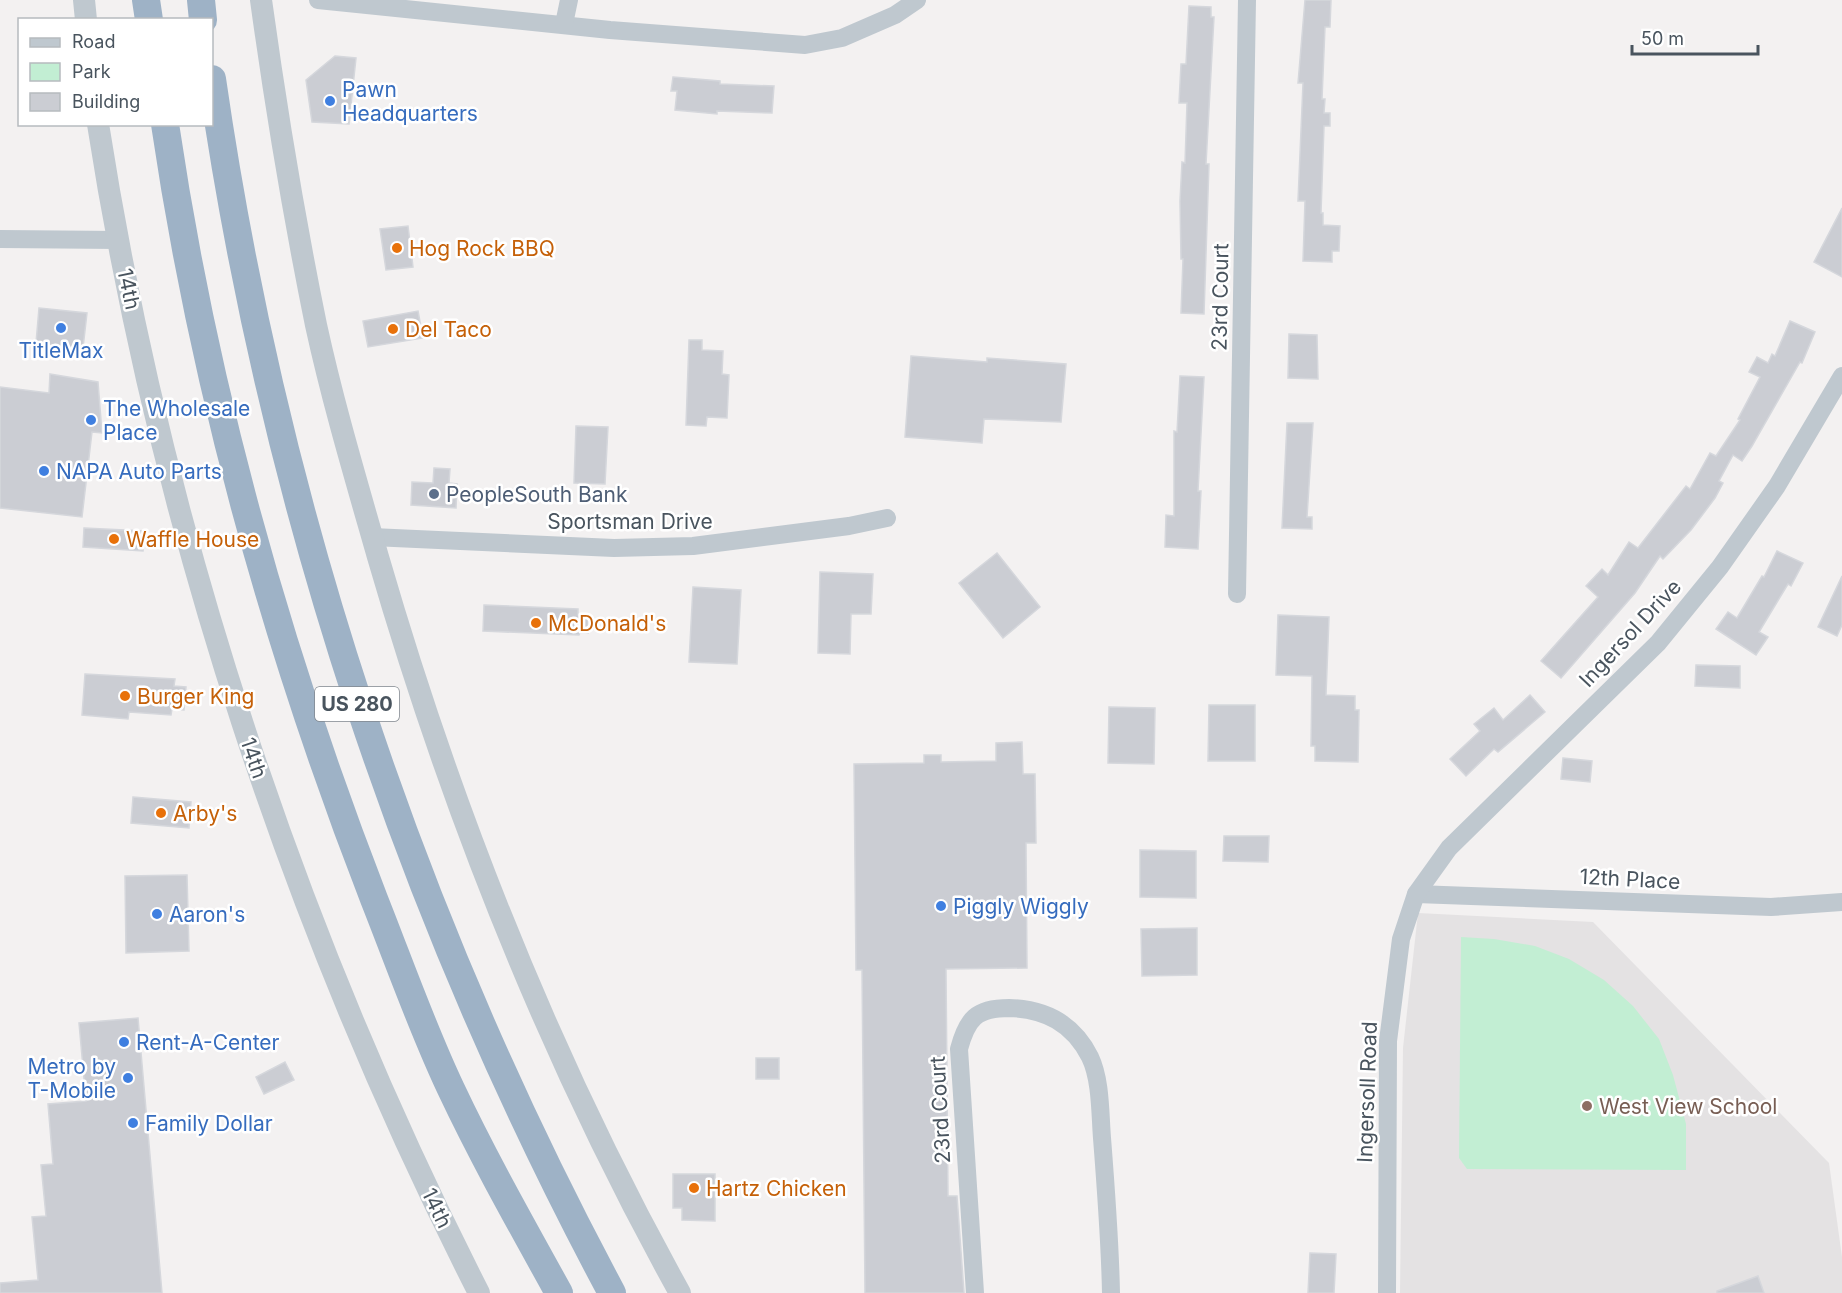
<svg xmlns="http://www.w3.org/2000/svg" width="1842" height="1293" viewBox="0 0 1842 1293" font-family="Inter,sans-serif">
<rect width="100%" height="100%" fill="#f3f1f1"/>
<polygon fill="#e4e2e3" points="1418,913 1593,922 1829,1163 1842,1257 1842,1293 1400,1293 1403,1048"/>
<polygon fill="#c2eed3" points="1461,937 1494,939 1535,946 1569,959 1604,980 1633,1006 1659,1039 1673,1075 1686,1124 1686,1170 1467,1169 1459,1158"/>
<g fill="#cbcdd3" stroke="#d5d7dc" stroke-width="1.5">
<polygon points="1305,0 1331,0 1330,27 1325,27 1322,99 1325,99 1324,113 1330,113 1330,126 1324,126 1321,213 1323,213 1323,225 1340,226 1339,251 1332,251 1332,262 1303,261 1305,201 1298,201 1303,83 1298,83"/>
<polygon points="1189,6 1211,7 1211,17 1214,17 1206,164 1209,164 1204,314 1181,313 1183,259 1181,259 1180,201 1182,162 1185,163 1187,103 1179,103 1181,64 1186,64"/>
<polygon points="335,56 356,58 349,124 312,122 306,80"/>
<polygon points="673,77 720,81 720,84 774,86 772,113 717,111 717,114 675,110 677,91 671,91"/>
<polygon points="1842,208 1842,277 1814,262"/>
<polygon points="408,226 413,267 386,270 380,229"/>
<polygon points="39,308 87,313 83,348 36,343"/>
<polygon points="418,311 423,338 368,347 363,321"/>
<polygon points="1790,321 1815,332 1802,363 1800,362 1752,446 1742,461 1733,455 1719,481 1723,483 1715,498 1691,530 1663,559 1660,556 1635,593 1561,678 1541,661 1598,597 1586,586 1602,569 1608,575 1629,542 1638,548 1686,486 1690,489 1710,453 1716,456 1740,420 1738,419 1760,377 1749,372 1757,357 1768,363 1772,354 1775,356"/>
<polygon points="1289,334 1317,335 1318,379 1288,378"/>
<polygon points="689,340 702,340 702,350 723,351 722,374 729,375 727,418 707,417 706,426 686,425"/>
<polygon points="911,356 987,362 987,358 1066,364 1061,422 984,419 982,443 905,437"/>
<polygon points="50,374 98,382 102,433 92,432 82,517 0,508 0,387 49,393"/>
<polygon points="1180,376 1204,377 1198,491 1201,491 1198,549 1165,547 1166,515 1174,516 1174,431 1177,432"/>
<polygon points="1287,423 1313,423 1307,517 1312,517 1312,529 1282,528"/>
<polygon points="576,426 608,427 605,484 574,483"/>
<polygon points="434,468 450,469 449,483 457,484 456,508 411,505 412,482 433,483"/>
<polygon points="84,528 145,531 143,551 83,547"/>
<polygon points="1777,551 1803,563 1791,586 1788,584 1759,632 1768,637 1756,655 1716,629 1728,612 1737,618 1762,576 1764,577"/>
<polygon points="997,553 1040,607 1003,638 959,583"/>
<polygon points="820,572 873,574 871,614 851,614 850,654 818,653"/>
<polygon points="1842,576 1842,625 1837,636 1818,627"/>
<polygon points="693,587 741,590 737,664 689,662"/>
<polygon points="484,605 578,609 578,615 588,615 588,633 580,633 579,635 483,631"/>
<polygon points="1278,615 1329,617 1326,695 1355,696 1355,710 1359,710 1358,762 1315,761 1315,746 1311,746 1312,676 1276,675"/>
<polygon points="1696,665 1740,666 1740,688 1695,686"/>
<polygon points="85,674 175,679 174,686 186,687 184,710 172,709 171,715 129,712 128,719 82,715"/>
<polygon points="1530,695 1545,712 1498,752 1494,749 1466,776 1450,759 1480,731 1474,724 1494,708 1503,720"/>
<polygon points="1209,705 1255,705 1255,761 1208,761"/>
<polygon points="1109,707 1155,708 1154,764 1108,763"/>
<polygon points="1022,742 1023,774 1035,774 1036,843 1026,843 1027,968 946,969 948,1196 957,1196 964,1293 865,1293 862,970 856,970 854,764 924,763 924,755 941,755 941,762 996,761 996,743"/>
<polygon points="1563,758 1592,761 1590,782 1561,779"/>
<polygon points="133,797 191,802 189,828 131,823"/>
<polygon points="1224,836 1269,836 1268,862 1223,861"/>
<polygon points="1140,850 1196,851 1196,898 1140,897"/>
<polygon points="187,875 189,951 126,953 125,876"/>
<polygon points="1197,928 1197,975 1142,976 1141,929"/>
<polygon points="138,1018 162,1293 0,1293 0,1283 38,1280 32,1217 46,1216 41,1165 53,1164 48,1104 86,1101 79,1023"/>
<rect x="756" y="1058" width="23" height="21"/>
<polygon points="285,1062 294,1080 264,1094 256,1077"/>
<polygon points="673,1174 715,1174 715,1221 682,1220 682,1208 673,1208"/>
<polygon points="1310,1253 1336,1254 1334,1293 1308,1293"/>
<polygon points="1758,1276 1764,1293 1717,1293 1717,1291"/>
</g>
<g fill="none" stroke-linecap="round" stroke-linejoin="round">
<g stroke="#bfc8cf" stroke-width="18">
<polyline points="318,0 610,30 805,45 842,38 895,15 917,0"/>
<polyline points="564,24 569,0"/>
<polyline points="0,239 119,240"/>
<polyline points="372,537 614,548 693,546 849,526 887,518"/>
<polyline points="1237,594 1247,0"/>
<polyline points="1416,894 1771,907 1842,902"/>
<path d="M975 1293 959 1049C967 1019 976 1008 1009 1008 1045 1009 1073 1023 1090 1057 1101 1080 1100 1113 1102 1138 1106 1189 1110 1241 1111 1293"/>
<polyline points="1387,1293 1388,1041 1401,939 1416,894 1449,848 1658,643 1720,567 1777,486 1842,376"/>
</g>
<g stroke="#bfc8cf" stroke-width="22">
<polyline points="84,0 86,20"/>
<path d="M261 0C276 109 294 217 316 325 333 403 356 480 378 557 452 812 551 1061 680 1293"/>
<path d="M98 124C161 528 294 930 479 1293"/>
</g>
<g stroke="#9eb2c6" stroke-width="28">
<polyline points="146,0 149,20"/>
<polyline points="201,0 203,20"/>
<path d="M212 79C273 503 409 915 612 1293"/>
<path d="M165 124C204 389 277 649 374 899 399 962 422 1028 451 1089 484 1159 522 1226 559 1293"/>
</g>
</g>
<g fill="#3f7fe0" stroke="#fff" stroke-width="2">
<circle cx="330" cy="101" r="6"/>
<circle cx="61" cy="328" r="6"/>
<circle cx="91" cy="420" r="6"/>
<circle cx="44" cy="471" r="6"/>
<circle cx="941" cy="906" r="6"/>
<circle cx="157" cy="914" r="6"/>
<circle cx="124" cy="1042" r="6"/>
<circle cx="128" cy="1078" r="6"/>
<circle cx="133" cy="1123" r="6"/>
</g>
<g fill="#e8710a" stroke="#fff" stroke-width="2">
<circle cx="397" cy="248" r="6"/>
<circle cx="393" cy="329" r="6"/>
<circle cx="114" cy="539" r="6"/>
<circle cx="536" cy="623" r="6"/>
<circle cx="125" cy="696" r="6"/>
<circle cx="161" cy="813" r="6"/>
<circle cx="694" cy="1188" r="6"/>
</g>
<circle fill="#5c6f8a" stroke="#fff" stroke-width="2" cx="434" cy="494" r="6"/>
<circle fill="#8d6e63" stroke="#fff" stroke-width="2" cx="1587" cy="1106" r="6"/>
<g text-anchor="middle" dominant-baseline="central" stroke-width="5" stroke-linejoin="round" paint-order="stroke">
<rect fill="#fff" stroke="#80878e" stroke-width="1.5" x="315" y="687" width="84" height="34" rx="4.5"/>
<g font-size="20" font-weight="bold" fill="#49545e">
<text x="357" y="704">US 280</text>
</g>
<g font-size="21" fill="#366cbe" stroke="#fff" text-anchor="start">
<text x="342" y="89">Pawn<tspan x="342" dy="24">Headquarters</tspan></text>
<text x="61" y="350" text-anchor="middle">TitleMax</text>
<text x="103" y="408">The Wholesale<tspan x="103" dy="24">Place</tspan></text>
<text x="56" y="471">NAPA Auto Parts</text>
<text x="953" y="906">Piggly Wiggly</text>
<text x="169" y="914">Aaron's</text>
<text x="136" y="1042">Rent-A-Center</text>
<text x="116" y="1066" text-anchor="end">Metro by<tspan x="116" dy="24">T-Mobile</tspan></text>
<text x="145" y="1123">Family Dollar</text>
</g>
<g font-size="21" fill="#c56008" stroke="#fff" text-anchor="start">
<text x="409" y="248">Hog Rock BBQ</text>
<text x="405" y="329">Del Taco</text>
<text x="126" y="539">Waffle House</text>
<text x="548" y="623">McDonald's</text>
<text x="137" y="696">Burger King</text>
<text x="173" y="813">Arby's</text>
<text x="706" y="1188">Hartz Chicken</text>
</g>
<g font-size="21" fill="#49545e" stroke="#fff">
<text transform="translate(129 289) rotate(78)">14th</text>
<text transform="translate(1220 297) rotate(-89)">23rd Court</text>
<text x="630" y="521">Sportsman Drive</text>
<text transform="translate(1630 633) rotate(-47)">Ingersol Drive</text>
<text transform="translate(254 758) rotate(71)">14th</text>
<text transform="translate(1630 879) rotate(3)">12th Place</text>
<text transform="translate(1367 1092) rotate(-88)">Ingersoll Road</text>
<text transform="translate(940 1110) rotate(-93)">23rd Court</text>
<text transform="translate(437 1208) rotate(64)">14th</text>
</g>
<g font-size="21" fill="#4e5e75" stroke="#fff" text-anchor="start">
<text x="446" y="494">PeopleSouth Bank</text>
</g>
<g font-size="21" fill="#785e54" stroke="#fff" text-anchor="start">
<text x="1599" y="1106">West View School</text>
</g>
</g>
<rect x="18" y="18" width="195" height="108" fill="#ffffff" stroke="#b6bbbf" stroke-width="1.5"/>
<rect x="30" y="38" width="30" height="9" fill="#bfc8cf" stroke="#b6bbbf" stroke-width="1.5"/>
<text x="72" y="48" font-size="18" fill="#49545e">Road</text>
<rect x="30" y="63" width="30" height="18" fill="#c2eed3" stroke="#b6bbbf" stroke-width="1.5"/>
<text x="72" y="78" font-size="18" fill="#49545e">Park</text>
<rect x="30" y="93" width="30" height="18" fill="#cbcdd3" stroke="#b6bbbf" stroke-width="1.5"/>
<text x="72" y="108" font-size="18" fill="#49545e">Building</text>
<path d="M1632 45v9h126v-9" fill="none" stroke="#49545e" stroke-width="3"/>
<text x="1641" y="45" font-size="18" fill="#49545e" stroke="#ffffff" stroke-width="4.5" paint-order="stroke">50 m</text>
</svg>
